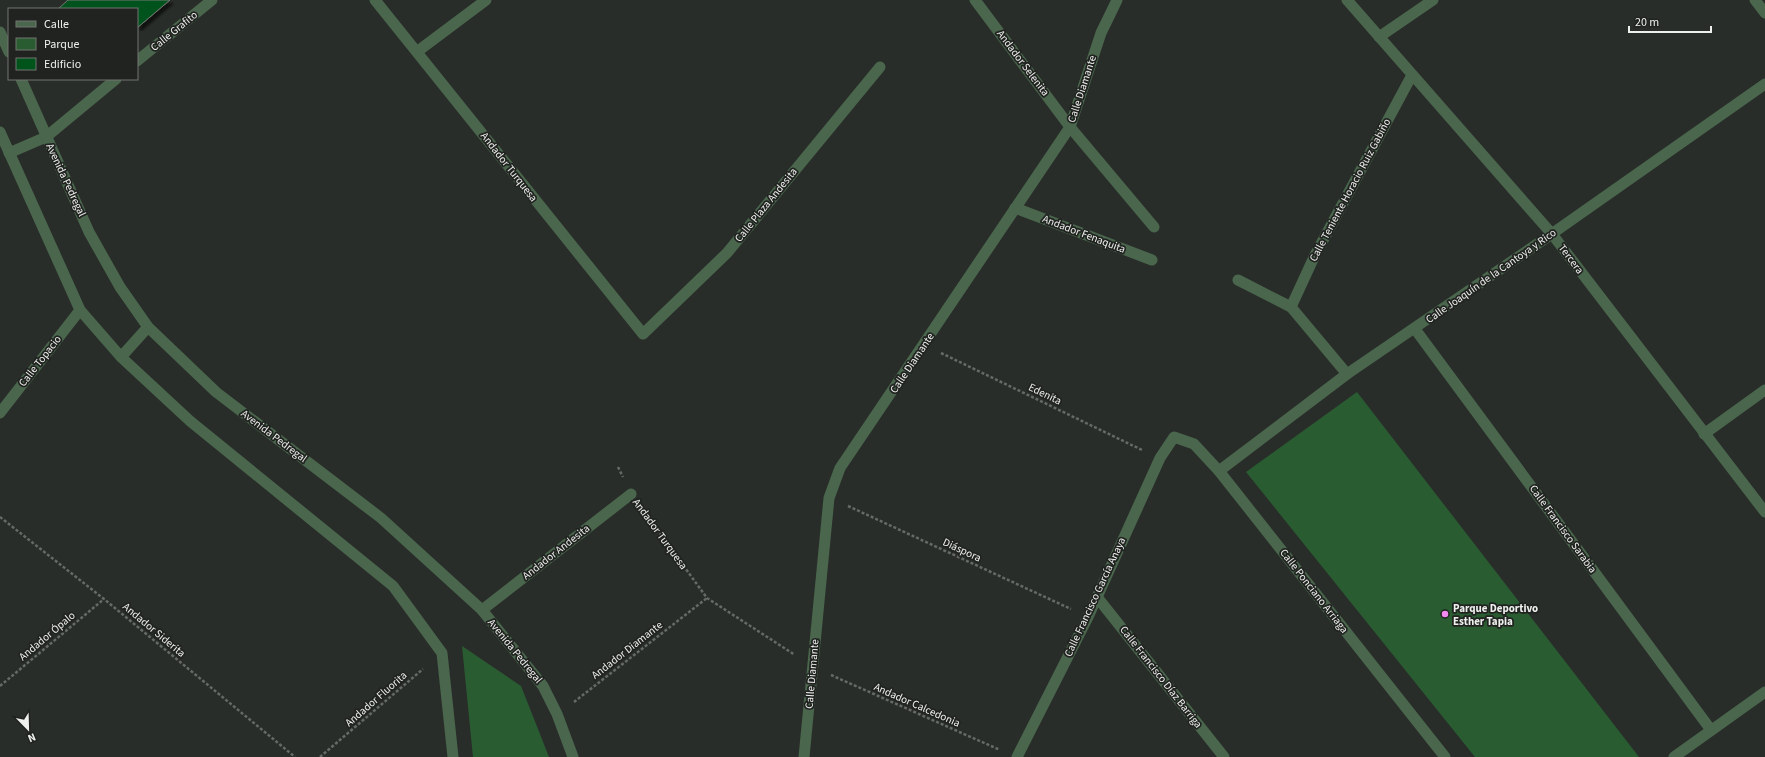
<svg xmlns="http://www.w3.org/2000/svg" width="1765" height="757" viewBox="0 0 1765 757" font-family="'Source Sans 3',sans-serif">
<defs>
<filter id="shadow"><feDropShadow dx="3.5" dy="3.5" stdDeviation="1" flood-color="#0009"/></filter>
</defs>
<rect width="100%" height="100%" fill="#292d29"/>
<g fill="#2a5c32">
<polygon points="1357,392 1639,757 1475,757 1246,472"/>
<polygon points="462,646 521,686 549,757 473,757"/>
</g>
<polygon fill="#00531b" stroke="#777b77" filter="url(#shadow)" points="68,0 170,0 137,28 137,9 58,9"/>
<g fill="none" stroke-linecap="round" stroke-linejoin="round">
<g stroke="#666a66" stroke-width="2.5" stroke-dasharray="3 2" stroke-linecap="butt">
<polyline points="941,353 1142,450"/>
<polyline points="618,467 623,477"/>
<polyline points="848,506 1071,609"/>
<polyline points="642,509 707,598 795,655"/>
<polyline points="0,517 104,599 295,757"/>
<polyline points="831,675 1000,750"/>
<polyline points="0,686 104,599"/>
<polyline points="574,702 707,598"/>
<polyline points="320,757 423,669"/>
</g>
<g stroke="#4a664d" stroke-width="11">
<polyline points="375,0 643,334 727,253 880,67"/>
<polyline points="975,0 1070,127 1154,227"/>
<polyline points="1347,0 1552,234 1765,512"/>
<polyline points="1755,0 1765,13"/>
<polyline points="1379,37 1433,0"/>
<polyline points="418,51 486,0"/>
<polyline points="137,61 212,0"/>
<polyline points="9,153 46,137 116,79"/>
<polyline points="1015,208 1152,260"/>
<polyline points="1238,280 1291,307 1347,374"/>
<polyline points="1291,307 1315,255 1412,75"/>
<polyline points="1415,329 1711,730"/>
<polyline points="0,413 80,310"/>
<polyline points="1704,434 1765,390"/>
<polyline points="1219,471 1347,374 1543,240 1765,84"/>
<polyline points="1097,597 1224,757"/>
<polyline points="482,610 631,494"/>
<polyline points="804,757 829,498 840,468 1070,127 1101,33 1117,0"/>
<polyline points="1017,757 1088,617 1160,458 1174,437 1194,444 1219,471 1445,757"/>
<polyline points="1674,757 1765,692"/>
</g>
<g stroke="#4a664d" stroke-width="11">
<polyline points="0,32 9,52"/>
<polyline points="21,79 89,232 120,287 148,327 216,392 381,518 482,610 543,686 557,714 573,757"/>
<polyline points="0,132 80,310 121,357 190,421 393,586 442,653 453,757"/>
<polyline points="121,357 148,327"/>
</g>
</g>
<circle fill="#f38af2" stroke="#202320" stroke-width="1.5" cx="1445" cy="614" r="4"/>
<g text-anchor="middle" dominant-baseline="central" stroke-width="3.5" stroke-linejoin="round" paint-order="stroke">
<g font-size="11" fill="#eef0ee" stroke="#202320">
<text transform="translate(174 31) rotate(-39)">Calle Grafito</text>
<text transform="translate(1023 63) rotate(53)">Andador Selenita</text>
<text transform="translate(1082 89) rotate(-72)">Calle Diamante</text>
<text transform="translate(509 167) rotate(52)">Andador Turquesa</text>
<text transform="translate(66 180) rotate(65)">Avenida Pedregal</text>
<text transform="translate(1350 190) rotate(-62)">Calle Teniente Horacio Ruiz Gabiño</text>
<text transform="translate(766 205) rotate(-51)">Calle Plaza Andesita</text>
<text transform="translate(1084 234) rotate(21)">Andador Fenaquita</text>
<text transform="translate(1571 259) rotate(53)">Tercera</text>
<text transform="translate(1491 276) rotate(-35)">Calle Joaquín de la Cantoya y Rico</text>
<text transform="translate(40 361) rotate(-52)">Calle Topacio</text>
<text transform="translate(912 363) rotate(-56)">Calle Diamante</text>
<text transform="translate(1045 394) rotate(26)">Edenita</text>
<text transform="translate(274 436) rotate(37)">Avenida Pedregal</text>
<text transform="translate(1563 529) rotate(54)">Calle Francisco Sarabia</text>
<text transform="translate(660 534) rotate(54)">Andador Turquesa</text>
<text transform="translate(962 550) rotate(25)">Diáspora</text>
<text transform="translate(556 552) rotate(-38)">Andador Andesita</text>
<text transform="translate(1314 591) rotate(52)">Calle Ponciano Arriaga</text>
<text transform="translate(1095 597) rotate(-65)">Calle Francisco García Anaya</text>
<text transform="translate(154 630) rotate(40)">Andador Siderita</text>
<text transform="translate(47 636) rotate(-40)">Andador Ópalo</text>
<text transform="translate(627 650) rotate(-38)">Andador Diamante</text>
<text transform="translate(515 651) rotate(51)">Avenida Pedregal</text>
<text transform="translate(812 674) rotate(-85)">Calle Diamante</text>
<text transform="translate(1161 677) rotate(52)">Calle Francisco Díaz Barriga</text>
<text transform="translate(376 699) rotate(-41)">Andador Fluorita</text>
<text transform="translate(917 705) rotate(24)">Andador Calcedonia</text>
</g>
<g font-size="11" font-weight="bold" fill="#eef0ee" stroke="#202320" text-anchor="start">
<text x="1453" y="608">Parque Deportivo<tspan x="1453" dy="13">Esther Tapia</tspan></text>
</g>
</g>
<rect x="8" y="8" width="130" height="72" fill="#202320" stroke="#727572"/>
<rect x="16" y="21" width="20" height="6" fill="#4a664d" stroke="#727572"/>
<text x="44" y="28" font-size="12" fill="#eef0ee">Calle</text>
<rect x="16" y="38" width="20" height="12" fill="#2a5c32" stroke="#727572"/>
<text x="44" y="48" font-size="12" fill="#eef0ee">Parque</text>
<rect x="16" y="58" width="20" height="12" fill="#00531b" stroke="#727572"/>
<text x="44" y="68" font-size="12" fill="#eef0ee">Edificio</text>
<g transform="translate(28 729) rotate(157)" stroke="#202320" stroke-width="3" paint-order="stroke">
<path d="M0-3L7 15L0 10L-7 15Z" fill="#eef0ee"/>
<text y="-6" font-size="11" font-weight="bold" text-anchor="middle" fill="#eef0ee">N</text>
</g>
<path d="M1629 26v6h82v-6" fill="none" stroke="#eef0ee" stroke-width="2"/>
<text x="1635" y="26" font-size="12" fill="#eef0ee" stroke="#202320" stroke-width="3" paint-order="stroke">20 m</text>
</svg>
